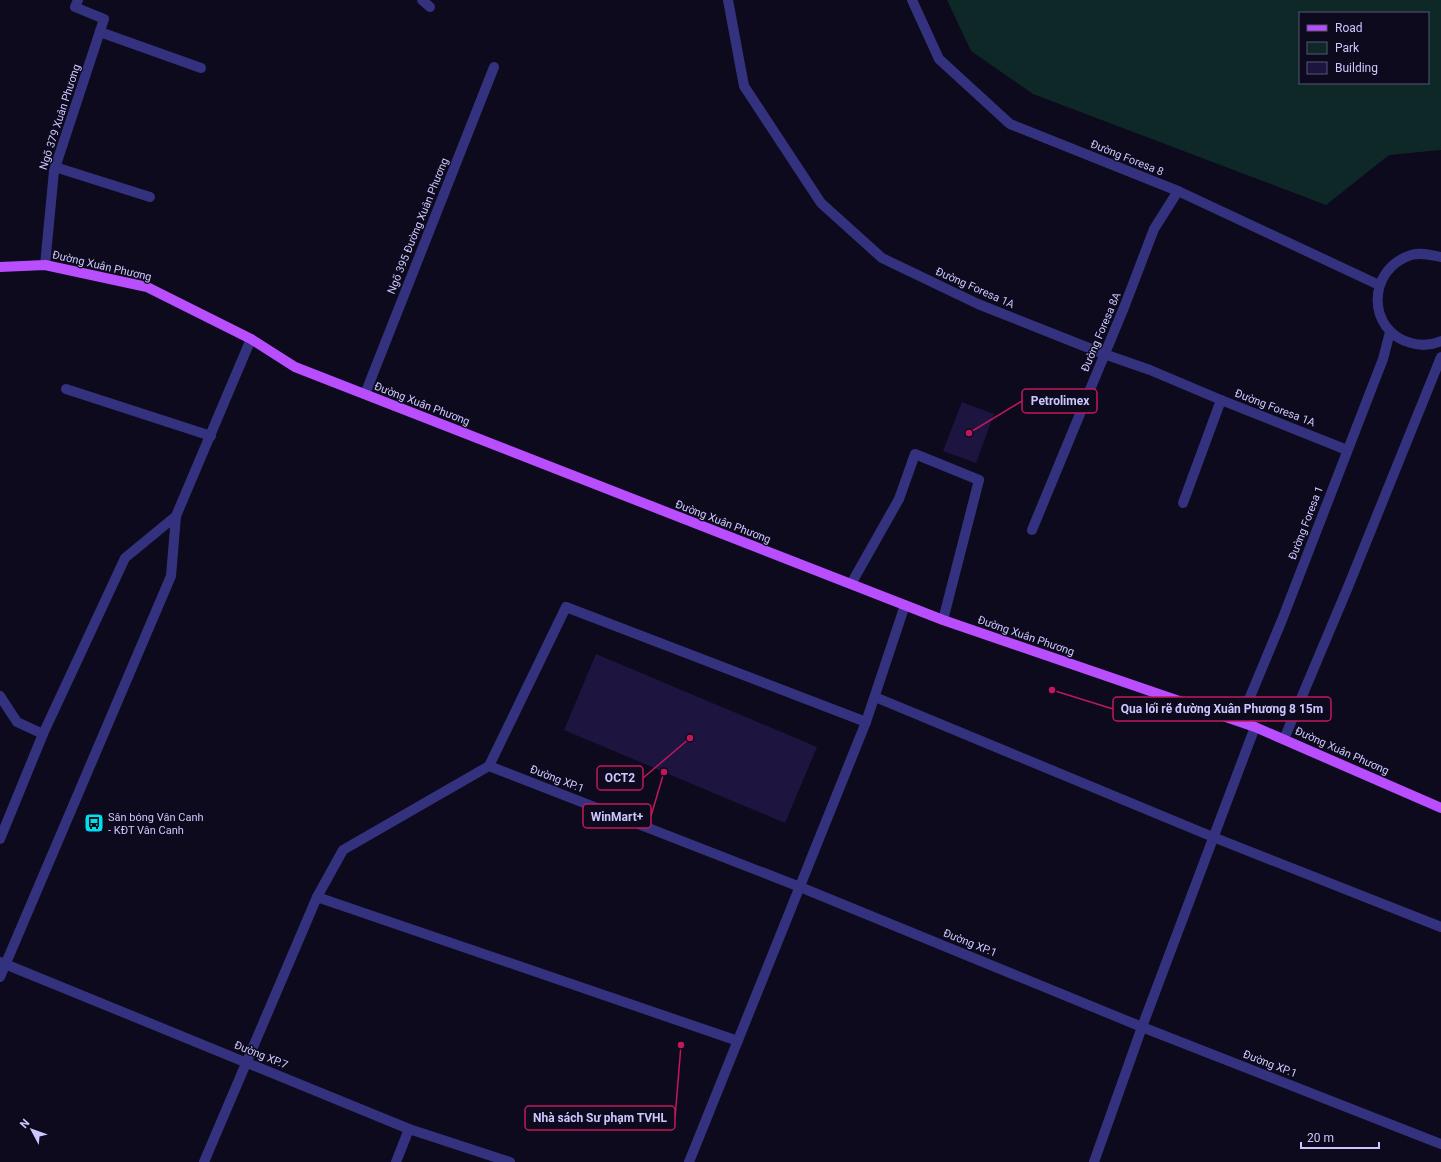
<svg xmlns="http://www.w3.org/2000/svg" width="1441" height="1162" viewBox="0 0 1441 1162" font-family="Roboto,sans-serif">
<rect width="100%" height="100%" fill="#0d0a1d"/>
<path fill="#0d2826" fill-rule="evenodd" d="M947 0H1441V150L1389 155 1326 205 1033 94 971 51ZM1300 13H1428V83H1300Z"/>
<g fill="#1d153f">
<polygon points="962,402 994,414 976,463 943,451"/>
<polygon points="596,654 817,747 785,823 564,730"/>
</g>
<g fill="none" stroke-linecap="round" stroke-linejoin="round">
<g stroke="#34327f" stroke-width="10">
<polyline points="422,0 430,7"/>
<polyline points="728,0 744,86 821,203 882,258 978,304 1104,354 1150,370 1221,400 1347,450"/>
<polyline points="912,0 939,59 1010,124 1178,191 1379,285"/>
<polyline points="100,32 201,68"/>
<polyline points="55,167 150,197"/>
<path d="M1441 257C1431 255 1421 252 1411 255 1367 269 1366 331 1411 343 1421 346 1432 345 1441 341"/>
<polyline points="45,265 54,171 104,19 75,7 78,0"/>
<polyline points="66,389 211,436"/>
<polyline points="365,394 494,67"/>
<polyline points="1183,503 1221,400"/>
<polyline points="1032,530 1125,305 1154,229 1178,191"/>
<polyline points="851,584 899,499 915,454 979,480 943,620"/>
<polyline points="0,696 17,722 43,734"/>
<polyline points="875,697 1213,837 1441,927"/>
<polyline points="1240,721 1282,620 1383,359 1390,332"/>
<polyline points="1284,739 1348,587 1441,357"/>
<polyline points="489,766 800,887 1142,1027 1441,1144"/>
<polyline points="0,839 43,734 125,558 176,516"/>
<polyline points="317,897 738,1041"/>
<polyline points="0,962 409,1129 510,1162"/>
<polyline points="0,977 171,576 176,516 251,339"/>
<polyline points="204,1162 317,897 343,850 489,766 566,607 866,722"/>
<polyline points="396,1162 409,1129"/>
<polyline points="689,1162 866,722 905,605"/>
<polyline points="1094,1162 1142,1027 1255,727"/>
</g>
<polyline stroke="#b94eff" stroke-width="10" points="0,267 45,265 147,287 251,339 295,367 943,620 1255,727 1441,808"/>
</g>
<defs>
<symbol id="bus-square" viewBox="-11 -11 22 22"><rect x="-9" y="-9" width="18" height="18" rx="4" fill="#00dff2" stroke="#0d0a1d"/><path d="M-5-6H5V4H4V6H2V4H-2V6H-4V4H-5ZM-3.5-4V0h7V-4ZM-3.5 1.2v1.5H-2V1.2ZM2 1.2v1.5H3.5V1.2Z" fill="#111"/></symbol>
</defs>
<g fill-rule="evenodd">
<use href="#bus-square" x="83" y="812" width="22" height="22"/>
</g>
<g text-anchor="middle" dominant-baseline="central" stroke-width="3" stroke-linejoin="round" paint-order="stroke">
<g font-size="11" fill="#ccc7ff" stroke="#0d0a1d">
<text transform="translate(60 117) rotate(-72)">Ngõ 379 Xuân Phương</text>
<text transform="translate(1127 158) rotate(22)">Đường Foresa 8</text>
<text transform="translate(418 226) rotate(-68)">Ngõ 395 Đường Xuân Phương</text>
<text transform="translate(102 266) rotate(13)">Đường Xuân Phương</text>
<text transform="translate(975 288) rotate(24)">Đường Foresa 1A</text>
<text transform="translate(1101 332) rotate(-67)">Đường Foresa 8A</text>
<text transform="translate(422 404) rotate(21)">Đường Xuân Phương</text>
<text transform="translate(1275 408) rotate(21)">Đường Foresa 1A</text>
<text transform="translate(723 522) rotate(21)">Đường Xuân Phương</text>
<text transform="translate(1306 523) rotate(-69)">Đường Foresa 1</text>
<text transform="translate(1026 636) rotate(19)">Đường Xuân Phương</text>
<text transform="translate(1342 751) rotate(24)">Đường Xuân Phương</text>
<text transform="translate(557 779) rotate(21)">Đường XP.1</text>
<text transform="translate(970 943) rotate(22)">Đường XP.1</text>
<text transform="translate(261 1055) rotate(22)">Đường XP.7</text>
<text transform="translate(1270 1064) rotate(21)">Đường XP.1</text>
</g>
<g font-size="11" fill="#ccc7ff" stroke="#0d0a1d" text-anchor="start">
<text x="108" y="817">Sân bóng Vân Canh<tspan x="108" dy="13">- KĐT Vân Canh</tspan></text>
</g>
</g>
<path fill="none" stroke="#c2185b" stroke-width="1.5" d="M969 433L1022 401M1052 690L1113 709M690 738L643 778M664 772L651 816M681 1045L675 1118"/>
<g fill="#c2185b" stroke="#0d0a1d" stroke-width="1.5">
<circle cx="969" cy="433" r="4"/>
<circle cx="1052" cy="690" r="4"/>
<circle cx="690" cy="738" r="4"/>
<circle cx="664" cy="772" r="4"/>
<circle cx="681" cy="1045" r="4"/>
</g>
<g fill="#0d0a1d" stroke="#c2185b" stroke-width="1.5">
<rect x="1022" y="389" width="75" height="24" rx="4"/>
<rect x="1113" y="697" width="218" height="24" rx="4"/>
<rect x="597" y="766" width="46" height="24" rx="4"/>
<rect x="583" y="804" width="68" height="24" rx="4"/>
<rect x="525" y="1106" width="150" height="24" rx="4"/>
</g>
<g font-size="12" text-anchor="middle" font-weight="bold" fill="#ccc7ff">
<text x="1060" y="405">Petrolimex</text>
<text x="1222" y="713">Qua lối rẽ đường Xuân Phương 8 15m</text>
<text x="620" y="782">OCT2</text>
<text x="617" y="821">WinMart+</text>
<text x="600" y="1122">Nhà sách Sư phạm TVHL</text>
</g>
<rect x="1299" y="12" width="130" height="72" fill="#0d0a1d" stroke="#595677"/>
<rect x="1307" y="25" width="20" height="6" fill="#b94eff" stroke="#595677"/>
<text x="1335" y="32" font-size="12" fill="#ccc7ff">Road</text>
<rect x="1307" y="42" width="20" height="12" fill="#0d2826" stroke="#595677"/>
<text x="1335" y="52" font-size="12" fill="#ccc7ff">Park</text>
<rect x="1307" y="62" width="20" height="12" fill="#1d153f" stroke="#595677"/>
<text x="1335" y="72" font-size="12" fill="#ccc7ff">Building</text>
<g transform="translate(32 1130) rotate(311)" stroke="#0d0a1d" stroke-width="3" paint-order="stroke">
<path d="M0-3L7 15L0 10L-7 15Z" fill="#ccc7ff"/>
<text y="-6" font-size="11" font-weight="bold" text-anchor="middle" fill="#ccc7ff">N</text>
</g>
<path d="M1301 1142v6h78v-6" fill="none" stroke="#ccc7ff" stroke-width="2"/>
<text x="1307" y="1142" font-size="12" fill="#ccc7ff" stroke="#0d0a1d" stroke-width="3" paint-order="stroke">20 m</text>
</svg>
